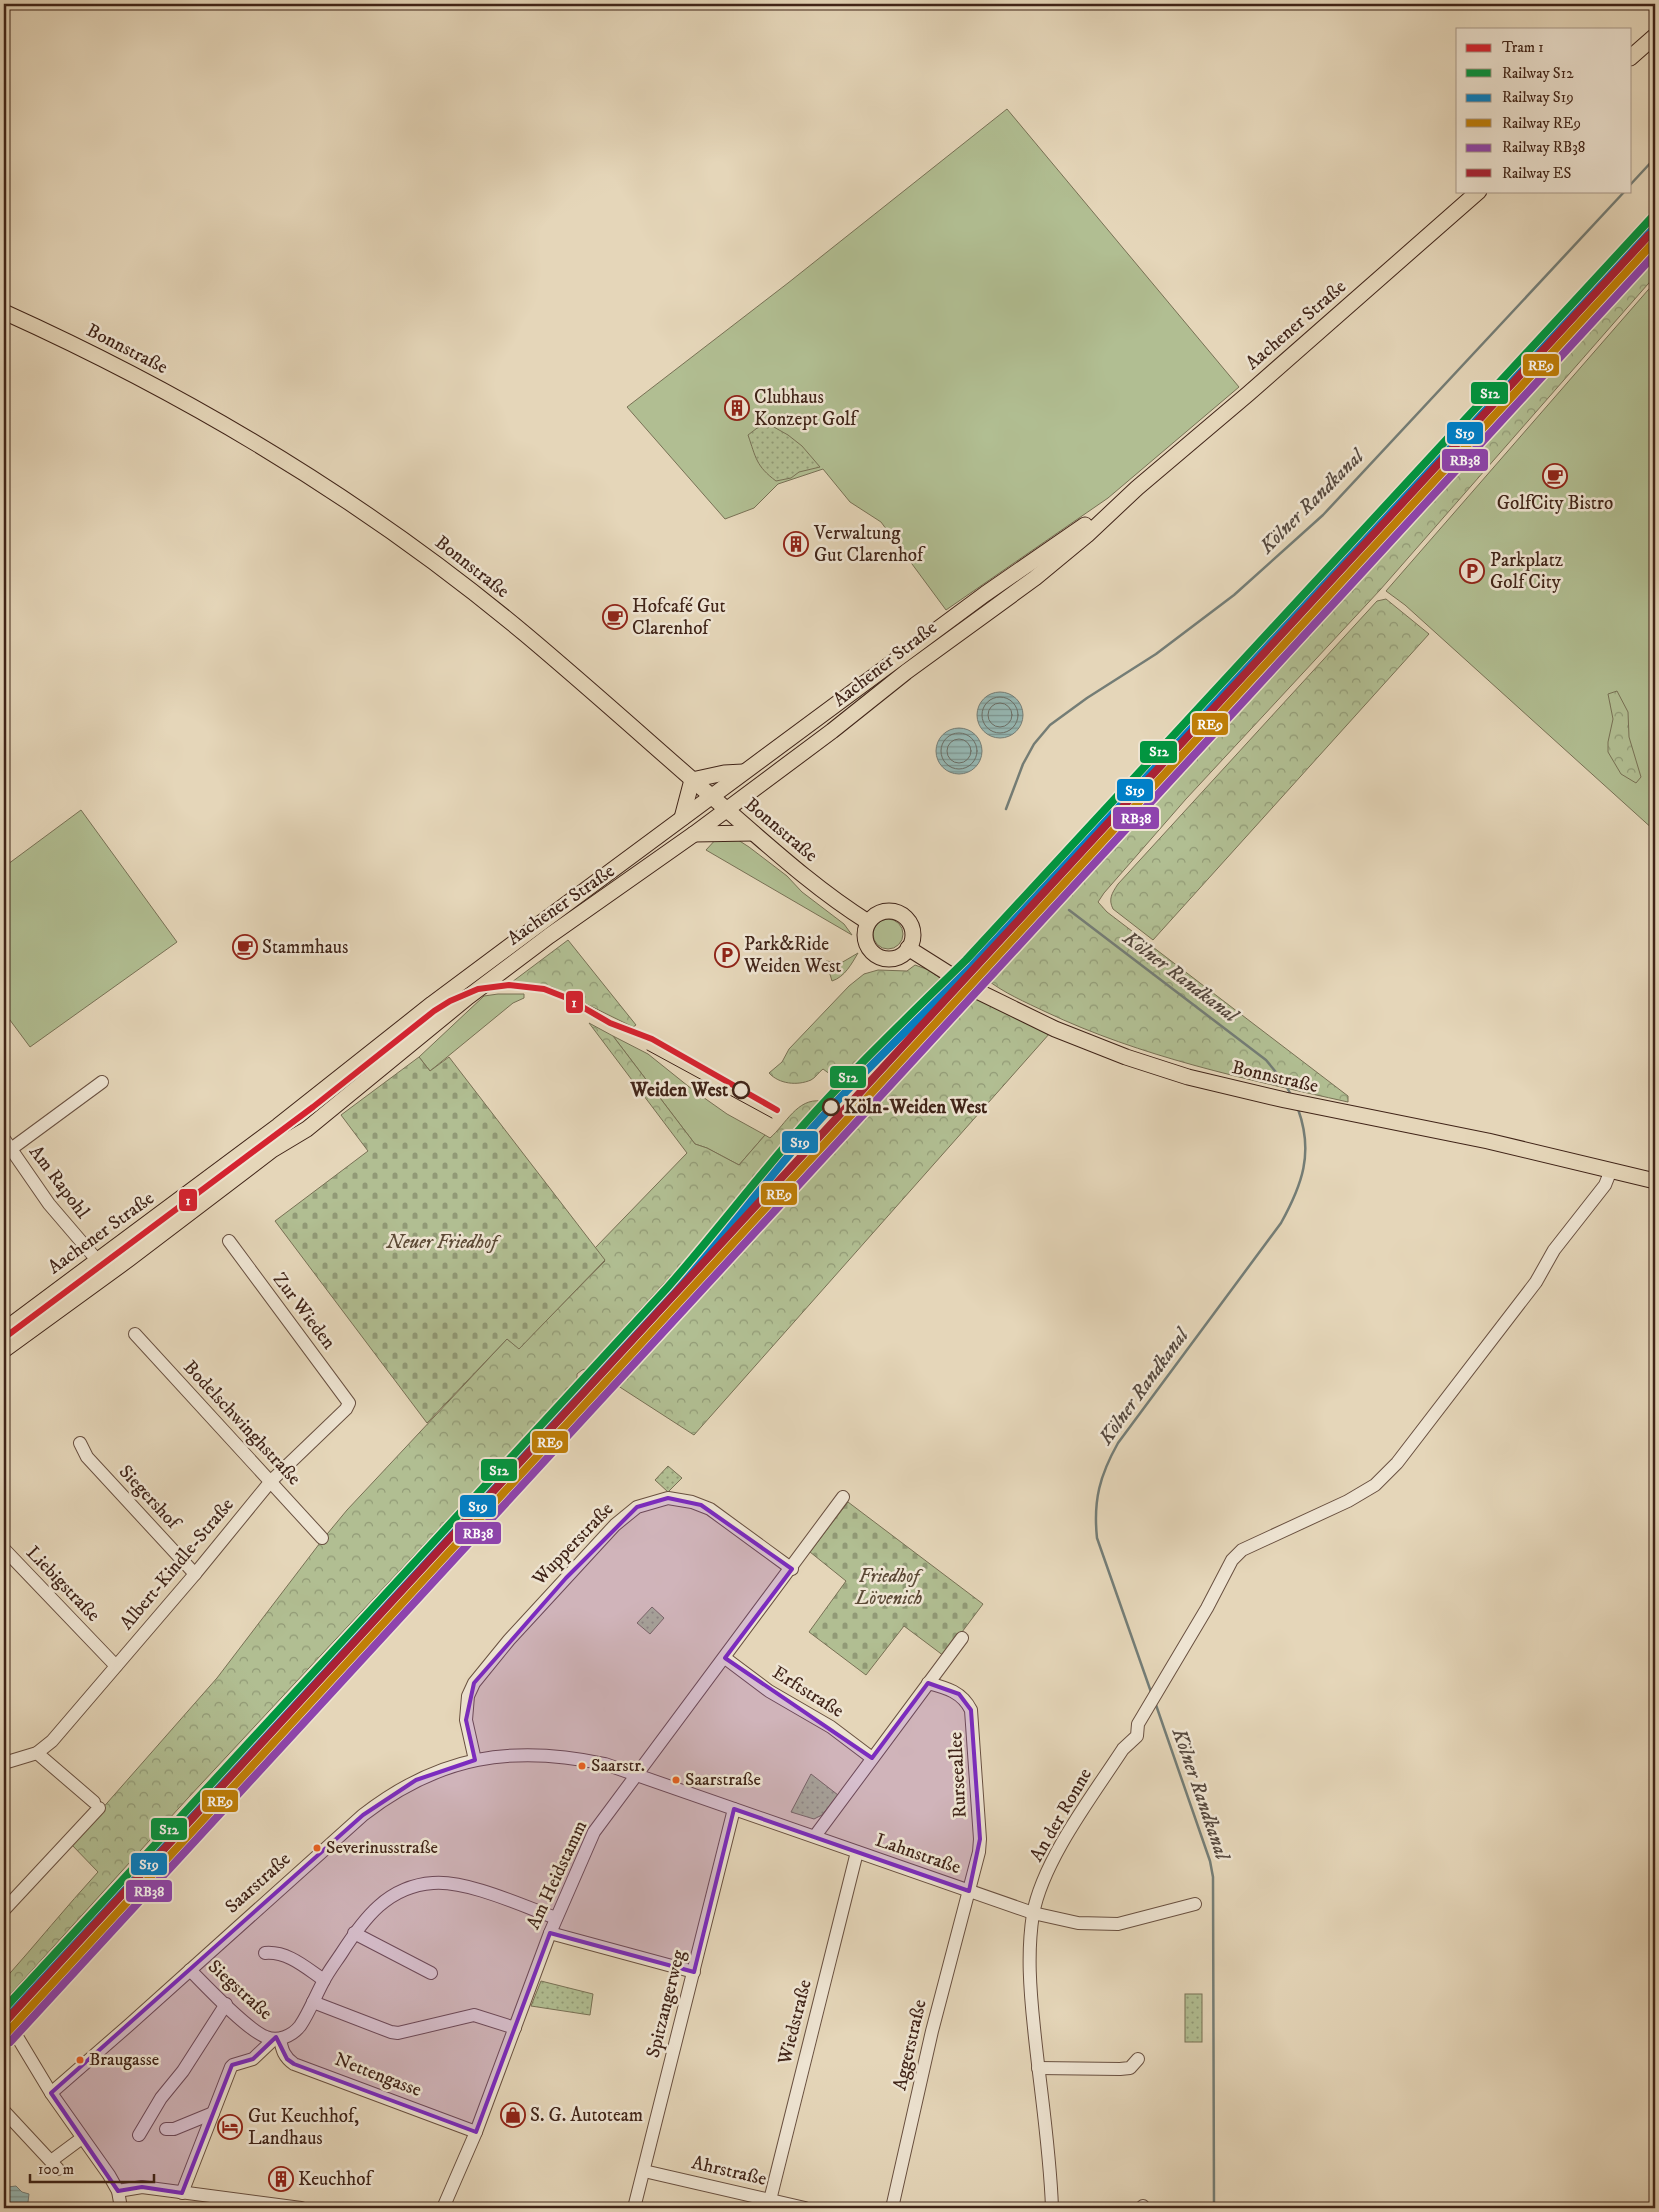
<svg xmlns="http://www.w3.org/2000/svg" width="1659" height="2212" viewBox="0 0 1659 2212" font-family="'IM FELL DW Pica',serif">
<defs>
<pattern id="forest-crowns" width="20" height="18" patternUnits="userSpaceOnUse" patternTransform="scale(1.25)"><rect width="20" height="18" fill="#b1be92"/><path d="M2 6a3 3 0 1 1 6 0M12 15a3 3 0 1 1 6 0" fill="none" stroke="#919a76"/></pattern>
<pattern id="cemetery-stones" width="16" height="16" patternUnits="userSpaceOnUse" patternTransform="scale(1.25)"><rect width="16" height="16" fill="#b1be92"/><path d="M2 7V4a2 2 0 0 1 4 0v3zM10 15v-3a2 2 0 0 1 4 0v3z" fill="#919a76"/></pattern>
<pattern id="park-dots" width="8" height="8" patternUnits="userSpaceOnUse" patternTransform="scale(1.25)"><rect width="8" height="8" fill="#b1be92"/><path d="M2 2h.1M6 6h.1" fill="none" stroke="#919a76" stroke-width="1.8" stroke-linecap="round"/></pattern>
<pattern id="water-rules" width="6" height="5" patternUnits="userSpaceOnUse" patternTransform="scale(1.25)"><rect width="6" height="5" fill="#96b8b4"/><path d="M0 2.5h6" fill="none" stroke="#7c9591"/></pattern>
</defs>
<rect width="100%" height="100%" fill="#e5d6b9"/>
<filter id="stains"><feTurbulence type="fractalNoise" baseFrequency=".004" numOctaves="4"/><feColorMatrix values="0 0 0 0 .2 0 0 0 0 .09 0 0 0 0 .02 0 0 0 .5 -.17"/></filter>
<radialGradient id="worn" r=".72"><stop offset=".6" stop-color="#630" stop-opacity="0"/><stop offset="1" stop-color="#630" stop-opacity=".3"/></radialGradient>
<g fill="#b1be92" stroke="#787155">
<polygon points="1007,109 1239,387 1108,498 946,610 881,522 850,502 823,469 778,484 754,508 725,519 627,407 788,283"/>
<polygon points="1655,282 1655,831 1405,605 1386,591"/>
<polygon points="81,810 177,942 30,1047 4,1012 4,867"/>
<polygon points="718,837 735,838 749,847 787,876 802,892 844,924 852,935 706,850"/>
<circle cx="888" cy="934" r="15"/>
<path d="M858 953C852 963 845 977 832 981L826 961 841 963Z"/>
<polygon points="498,994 524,994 524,998 513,1003 430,1071 419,1057 484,996"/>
<polygon points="613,1036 648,1054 693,1090 727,1114 765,1135 739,1165 707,1148 695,1144"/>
</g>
<g fill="url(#forest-crowns)" stroke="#787155">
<path d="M1655 245V276L1380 590 1186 799 1104 893 1098 902 1107 912 1348 1096V1102C1245 1079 1141 1057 1046 1012 1025 1002 1004 993 986 979L1086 864Z"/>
<path d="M1386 599 1429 634 1153 940 1113 909C1108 899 1112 893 1118 884L1377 601Z"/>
<polygon points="1617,691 1628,712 1629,737 1641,777 1636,783 1621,774 1608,752 1608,742 1613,719 1608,694"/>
<polygon points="568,940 636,1025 633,1027 552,987 512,982"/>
<path d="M915 965 929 970 940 978 838 1080 823 1069C819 1072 815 1078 811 1080 797 1086 779 1084 769 1073L782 1062 789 1049 849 986 864 974 878 970 907 971Z"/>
<polygon points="971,994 1050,1033 694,1435 612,1382 723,1260"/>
<path d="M589 1023 613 1036 695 1144 707 1148 739 1165 765 1135 770 1138C786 1124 797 1098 821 1101L686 1259 586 1369 582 1370 577 1374V1380L188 1798 6 1999 4 1998V1980C36 1944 66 1907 98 1872L71 1844 217 1678 323 1539 347 1510 507 1339 519 1348 605 1261 595 1248 687 1153Z"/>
</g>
<g fill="url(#cemetery-stones)" stroke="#787155">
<polygon points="419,1057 430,1071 449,1057 605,1260 519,1349 507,1339 427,1423 275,1221 368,1151 341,1115"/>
<polygon points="848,1502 983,1604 944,1656 904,1626 866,1675 809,1632 846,1581 810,1552"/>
</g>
<g fill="url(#park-dots)" stroke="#787155">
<path d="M765 422 788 435 802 446 820 467 799 472 791 478 776 481C756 466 756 458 748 435Z"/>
<polygon points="668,1466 682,1478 668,1492 655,1480"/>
<polygon points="652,1607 664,1618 650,1634 637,1623"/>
<polygon points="811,1774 838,1795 822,1815 814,1819 791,1812"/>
<polygon points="541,1981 593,1994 590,2015 531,2006"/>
<rect x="1185" y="1994" width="17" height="48"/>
</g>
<g fill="url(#water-rules)" stroke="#747d76">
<circle cx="1000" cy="715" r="23"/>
<circle cx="959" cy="751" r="23"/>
<polygon points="16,2186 22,2192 29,2194 28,2202 21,2208 4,2208 4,2190 8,2187"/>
</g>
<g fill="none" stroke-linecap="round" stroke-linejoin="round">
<g stroke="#6b6e66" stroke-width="1">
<circle cx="1000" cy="715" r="18"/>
<circle cx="1000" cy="715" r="12"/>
<circle cx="959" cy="751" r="18"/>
<circle cx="959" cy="751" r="12"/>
</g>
<g stroke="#747d76" stroke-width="2.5">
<polyline points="1630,185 1655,158"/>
<polyline points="1006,809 1023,764 1034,744 1050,725 1087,698 1156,654 1234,595 1323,515 1625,191"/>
<polyline points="1069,910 1266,1060 1284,1082 1291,1095"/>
<path d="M1151 1692 1097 1538C1093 1500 1100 1475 1118 1443L1281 1223C1302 1185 1314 1153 1298 1109"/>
<polyline points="1156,1705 1210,1861 1213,1877 1214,2208"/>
</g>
<defs>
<g id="minor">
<polyline points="4,1139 49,1204 97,1260"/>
<polyline points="11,1149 102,1082"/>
<polyline points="135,1334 322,1538"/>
<polyline points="80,1443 87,1457 195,1574"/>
<polyline points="4,1549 116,1666"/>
<polyline points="725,1658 769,1691 831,1727 872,1758"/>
<polyline points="37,1753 94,1802"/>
<polyline points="475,1760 466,1720 468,1696 474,1683 509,1640 615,1525 637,1507 668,1498 692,1502 710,1509 792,1569"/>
<polyline points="4,1763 37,1753 52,1741 195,1574 271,1481 346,1409 349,1403 229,1241"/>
<polyline points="815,1836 962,1638"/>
<polyline points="4,1910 99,1808"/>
<polyline points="354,1933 431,1973"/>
<polyline points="550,1933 694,1972"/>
<path d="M265 1953C288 1951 306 1968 324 1980"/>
<path d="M190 1970C206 1986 247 2030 266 2037 278 2042 292 2036 300 2026 309 2013 315 1997 323 1982 328 1972 335 1963 341 1954 364 1918 388 1886 433 1883 467 1880 523 1906 556 1918"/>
<polyline points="313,2002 391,2032 398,2033 474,2015 515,2028"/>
<polyline points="4,2015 51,2093 109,2175 118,2191 121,2208"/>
<path d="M280 2039C282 2050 284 2057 294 2064L476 2132"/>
<polyline points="1038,2068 1120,2069 1130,2068 1138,2059"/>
<path d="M51 2093 129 2025 363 1815C439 1756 512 1744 605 1764L1033 1913 1078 1923 1118 1924 1195 1904"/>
<polyline points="4,2111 58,2169"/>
<polyline points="166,2129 174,2129 213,2113"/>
<polyline points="139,2135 161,2098 183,2071 226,2004"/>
<polyline points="51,2161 82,2138"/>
<polyline points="644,2171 805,2208"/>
<polyline points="118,2191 142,2187 301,2208"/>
<polyline points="182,2193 231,2067 233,2065 253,2059 273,2040"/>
<polyline points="770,2200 857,1852"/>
<polyline points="443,2208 476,2132 550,1933 594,1832 843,1497"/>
<polyline points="634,2208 734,1809"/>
<path d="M892 2208 932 2031 979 1852 980 1839 971 1710C962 1692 947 1688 928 1683"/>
<path d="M1052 2208C1050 2148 1040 2088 1034 2028 1030 1990 1027 1952 1033 1914 1043 1860 1093 1795 1123 1749L1137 1736 1138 1724 1207 1608 1232 1560 1242 1550 1348 1501 1375 1485 1397 1463 1536 1282 1554 1250 1605 1185 1611 1170"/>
<polyline points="1141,2208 1143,2206"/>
</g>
<g id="major">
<polyline points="1630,58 1655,36"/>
<path d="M4 312C190 396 367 502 525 634 593 691 659 751 726 809 772 849 817 890 868 922"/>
<polyline points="692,780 724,773 743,772"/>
<polyline points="682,818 692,780"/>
<polyline points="694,834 753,833"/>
<circle cx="889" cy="935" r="24"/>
<polyline points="908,948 973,989 1055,1029 1126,1057 1188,1077 1285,1100 1488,1141 1655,1181"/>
<polyline points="4,1330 278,1126 432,1004 557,911 985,594 1085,525"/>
<polyline points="4,1350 129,1259 272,1150 307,1129 468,997 549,936 694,834 832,731 906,672 1035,578 1087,535 1137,488 1248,394 1479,191"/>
</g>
</defs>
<use href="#minor" stroke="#695040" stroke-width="14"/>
<use href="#major" stroke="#402418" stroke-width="17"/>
<use href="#minor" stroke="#eee4d2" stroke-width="12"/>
<use href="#major" stroke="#e5d6b9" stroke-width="15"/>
<polyline stroke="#402418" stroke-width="1" points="647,1050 772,1118"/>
<defs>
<path id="rail-1" d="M4 2009 667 1288C713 1236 755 1180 801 1128 853 1069 910 1015 966 960L1655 214"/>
<path id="rail-2" d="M10 2015 674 1294C720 1242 762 1186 807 1134 859 1075 917 1021 972 966L1655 227"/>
<polyline id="rail-3" points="4,2036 1655,241"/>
<polyline id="rail-4" points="10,2042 1655,254"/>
<polyline id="rail-5" points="4,2023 1649,235"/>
</defs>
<use href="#rail-1" stroke="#eee4d2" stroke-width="11"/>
<use href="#rail-2" stroke="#eee4d2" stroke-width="11"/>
<use href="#rail-3" stroke="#eee4d2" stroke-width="11"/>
<use href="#rail-4" stroke="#eee4d2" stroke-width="11"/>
<use href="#rail-5" stroke="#eee4d2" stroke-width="11"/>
<use href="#rail-1" stroke="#009640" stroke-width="8"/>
<use href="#rail-2" stroke="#0080c8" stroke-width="8"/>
<use href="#rail-3" stroke="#c07f07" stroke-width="8"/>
<use href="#rail-4" stroke="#8e44ad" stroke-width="8"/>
<use href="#rail-5" stroke="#aa2135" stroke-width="8"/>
<defs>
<polyline id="tram-1" points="4,1338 313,1107 434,1011 450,1001 478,989 509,985 544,989 567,998 610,1023 652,1039 777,1110"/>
</defs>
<use href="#tram-1" stroke="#eee4d2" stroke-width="10"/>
<use href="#tram-1" stroke="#d52330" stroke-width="6"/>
</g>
<path fill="#7b2cbf" fill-opacity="0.2" stroke="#7b2cbf" stroke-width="4" stroke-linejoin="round" d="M668 1498 701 1505 792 1569 725 1658 872 1758 928 1683 959 1694 971 1710 980 1839 969 1891 734 1809 694 1972 550 1933 476 2132 294 2064 287 2059 276 2037 253 2059 232 2065 182 2193 142 2187 118 2191 51 2093 363 1815 416 1780 475 1760 466 1720 474 1683 566 1578 637 1507Z"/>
<defs>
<symbol id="building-ring" viewBox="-11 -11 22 22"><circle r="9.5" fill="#eee4d2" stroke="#8f2418" stroke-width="1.5"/><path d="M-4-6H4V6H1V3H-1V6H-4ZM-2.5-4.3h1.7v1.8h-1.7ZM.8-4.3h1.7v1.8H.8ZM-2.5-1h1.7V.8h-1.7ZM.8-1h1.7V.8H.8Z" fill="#8f2418"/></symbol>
<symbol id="cafe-ring" viewBox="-11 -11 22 22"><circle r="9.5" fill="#eee4d2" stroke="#8f2418" stroke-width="1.5"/><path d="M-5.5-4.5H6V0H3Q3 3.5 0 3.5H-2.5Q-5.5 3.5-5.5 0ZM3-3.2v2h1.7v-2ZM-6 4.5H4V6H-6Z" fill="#8f2418"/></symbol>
<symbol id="parking-ring" viewBox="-11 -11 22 22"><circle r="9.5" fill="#eee4d2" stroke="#8f2418" stroke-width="1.5"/><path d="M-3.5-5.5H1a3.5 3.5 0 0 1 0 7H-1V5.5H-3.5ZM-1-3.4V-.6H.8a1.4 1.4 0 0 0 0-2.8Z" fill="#8f2418"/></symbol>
<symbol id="shop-ring" viewBox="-11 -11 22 22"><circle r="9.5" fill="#eee4d2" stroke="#8f2418" stroke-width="1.5"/><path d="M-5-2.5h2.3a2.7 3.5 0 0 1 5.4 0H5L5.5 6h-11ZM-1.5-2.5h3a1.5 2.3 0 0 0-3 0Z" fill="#8f2418"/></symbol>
<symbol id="hotel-ring" viewBox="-11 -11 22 22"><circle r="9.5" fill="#eee4d2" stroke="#8f2418" stroke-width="1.5"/><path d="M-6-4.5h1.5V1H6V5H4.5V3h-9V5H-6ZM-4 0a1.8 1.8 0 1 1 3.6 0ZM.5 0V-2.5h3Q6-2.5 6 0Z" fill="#8f2418"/></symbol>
</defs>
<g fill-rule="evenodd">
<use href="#building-ring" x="723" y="394" width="28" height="28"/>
<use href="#cafe-ring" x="1541" y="462" width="28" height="28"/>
<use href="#building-ring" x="782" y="530" width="28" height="28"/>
<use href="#parking-ring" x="1458" y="557" width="28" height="28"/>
<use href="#cafe-ring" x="601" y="603" width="28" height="28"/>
<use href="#cafe-ring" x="231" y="933" width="28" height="28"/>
<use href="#parking-ring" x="713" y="941" width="28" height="28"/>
<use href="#shop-ring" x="499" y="2101" width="28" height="28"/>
<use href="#hotel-ring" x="216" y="2113" width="28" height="28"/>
<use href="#building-ring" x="267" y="2165" width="28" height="28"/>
</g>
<g fill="#eee4d2" stroke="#402418" stroke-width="2.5">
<circle cx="741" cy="1090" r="8"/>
<circle cx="831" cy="1107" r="8"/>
</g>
<g fill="#e96222" stroke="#eee4d2" stroke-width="2">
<circle cx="582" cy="1766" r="4.5"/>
<circle cx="676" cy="1780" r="4.5"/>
<circle cx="317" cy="1848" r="4.5"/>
<circle cx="80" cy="2060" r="4.5"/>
</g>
<g text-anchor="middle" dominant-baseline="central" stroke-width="5" stroke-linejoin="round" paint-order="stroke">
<g font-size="18" fill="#402418" stroke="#eee4d2" text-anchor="start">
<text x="591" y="1766">Saarstr.</text>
<text x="685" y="1780">Saarstraße</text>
<text x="326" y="1848">Severinusstraße</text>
<text x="89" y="2060">Braugasse</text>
</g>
<g font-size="19" fill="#402418" stroke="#eee4d2">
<text transform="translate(1296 325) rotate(-41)">Aachener Straße</text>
<text transform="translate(127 349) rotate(27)">Bonnstraße</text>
<text transform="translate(472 567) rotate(38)">Bonnstraße</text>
<text transform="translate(885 664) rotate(-38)">Aachener Straße</text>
<text transform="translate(781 830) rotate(40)">Bonnstraße</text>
<text transform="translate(561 905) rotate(-35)">Aachener Straße</text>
<text transform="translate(1275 1077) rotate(13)">Bonnstraße</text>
<text transform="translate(59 1182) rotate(53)">Am Rapohl</text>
<text transform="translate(101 1233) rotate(-36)">Aachener Straße</text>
<text transform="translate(304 1311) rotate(53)">Zur Wieden</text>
<text transform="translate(242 1423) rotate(47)">Bodelschwinghstraße</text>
<text transform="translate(149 1497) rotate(47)">Siegershof</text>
<text transform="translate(573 1544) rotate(-46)">Wupperstraße</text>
<text transform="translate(177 1564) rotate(-50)">Albert-Kindle-Straße</text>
<text transform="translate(63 1584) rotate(46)">Liebigstraße</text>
<text transform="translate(808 1692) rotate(32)">Erftstraße</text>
<text transform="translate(958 1775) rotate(-93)">Rurseeallee</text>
<text transform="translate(1061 1815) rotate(-60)">An der Ronne</text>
<text transform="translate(918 1854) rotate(19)">Lahnstraße</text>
<text transform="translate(557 1875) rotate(-65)">Am Heidstamm</text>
<text transform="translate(258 1883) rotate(-42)">Saarstraße</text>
<text transform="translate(240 1990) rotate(42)">Siegstraße</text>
<text transform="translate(666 2004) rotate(-76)">Spitzangerweg</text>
<text transform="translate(795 2022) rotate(-76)">Wiedstraße</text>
<text transform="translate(910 2045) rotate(-77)">Aggerstraße</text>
<text transform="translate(378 2075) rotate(21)">Nettengasse</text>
<text transform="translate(729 2171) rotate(13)">Ahrstraße</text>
</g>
<g font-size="19" fill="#402418" stroke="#eee4d2" text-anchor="start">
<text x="754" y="397">Clubhaus<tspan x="754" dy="22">Konzept Golf</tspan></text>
<text x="1555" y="503" text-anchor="middle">GolfCity Bistro</text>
<text x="814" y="533">Verwaltung<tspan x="814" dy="22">Gut Clarenhof</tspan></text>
<text x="1490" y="560">Parkplatz<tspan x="1490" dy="22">Golf City</tspan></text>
<text x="632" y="606">Hofcafé Gut<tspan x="632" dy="22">Clarenhof</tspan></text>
<text x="744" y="944">Park&amp;Ride<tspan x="744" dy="22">Weiden West</tspan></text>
<text x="262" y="947">Stammhaus</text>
<text x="530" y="2115">S. G. Autoteam</text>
<text x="248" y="2116">Gut Keuchhof,<tspan x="248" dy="22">Landhaus</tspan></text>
<text x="298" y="2179">Keuchhof</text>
</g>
<g font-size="19" font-weight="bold" fill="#402418" stroke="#eee4d2" text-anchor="end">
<text x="728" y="1090">Weiden West</text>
<text x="844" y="1107" text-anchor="start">Köln-Weiden West</text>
</g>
<g font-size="19" font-style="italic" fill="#5c4a36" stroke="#eee4d2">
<text x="442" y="1242">Neuer Friedhof</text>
<text x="889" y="1576">Friedhof<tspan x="889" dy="22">Lövenich</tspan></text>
</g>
<g font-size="20" font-style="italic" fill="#56493f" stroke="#eee4d2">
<text transform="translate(1312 502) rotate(-45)">Kölner Randkanal</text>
<text transform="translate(1180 977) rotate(37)">Kölner Randkanal</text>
<text transform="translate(1144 1387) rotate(-54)">Kölner Randkanal</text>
<text transform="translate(1200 1794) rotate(71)">Kölner Randkanal</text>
</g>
</g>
<g stroke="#eee4d2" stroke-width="2">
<rect x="1522" y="353" width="38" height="24" rx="5" fill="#c07f07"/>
<rect x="1470" y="381" width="39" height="24" rx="5" fill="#009640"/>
<rect x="1446" y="421" width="38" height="24" rx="5" fill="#0080c8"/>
<rect x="1441" y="448" width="48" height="24" rx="5" fill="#8e44ad"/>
<rect x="1191" y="712" width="38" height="24" rx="5" fill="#c07f07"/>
<rect x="1139" y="740" width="39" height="24" rx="5" fill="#009640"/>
<rect x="1116" y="778" width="38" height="24" rx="5" fill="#0080c8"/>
<rect x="1112" y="806" width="48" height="24" rx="5" fill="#8e44ad"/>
<rect x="565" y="990" width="19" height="24" rx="5" fill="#d52330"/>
<rect x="829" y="1065" width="38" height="24" rx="5" fill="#009640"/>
<rect x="781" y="1130" width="38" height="24" rx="5" fill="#0080c8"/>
<rect x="760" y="1182" width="38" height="24" rx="5" fill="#c07f07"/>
<rect x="178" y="1188" width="20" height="24" rx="5" fill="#d52330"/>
<rect x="531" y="1430" width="38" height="24" rx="5" fill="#c07f07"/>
<rect x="480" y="1458" width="38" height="24" rx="5" fill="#009640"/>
<rect x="459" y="1494" width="38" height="24" rx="5" fill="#0080c8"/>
<rect x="454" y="1521" width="48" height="24" rx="5" fill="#8e44ad"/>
<rect x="201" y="1789" width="38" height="24" rx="5" fill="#c07f07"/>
<rect x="150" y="1817" width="38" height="24" rx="5" fill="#009640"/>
<rect x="130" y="1852" width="38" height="24" rx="5" fill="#0080c8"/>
<rect x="125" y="1879" width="48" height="24" rx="5" fill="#8e44ad"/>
</g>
<g font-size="14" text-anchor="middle" font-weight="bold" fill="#fff">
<text x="1541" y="370">RE9</text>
<text x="1490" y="398">S12</text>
<text x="1465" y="438">S19</text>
<text x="1465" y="465">RB38</text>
<text x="1210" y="729">RE9</text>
<text x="1159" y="756">S12</text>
<text x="1135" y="795">S19</text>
<text x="1136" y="823">RB38</text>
<text x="574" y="1007">1</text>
<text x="848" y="1082">S12</text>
<text x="800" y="1147">S19</text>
<text x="779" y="1199">RE9</text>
<text x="188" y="1205">1</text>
<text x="550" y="1447">RE9</text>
<text x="499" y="1475">S12</text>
<text x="478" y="1511">S19</text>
<text x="478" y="1538">RB38</text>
<text x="220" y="1806">RE9</text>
<text x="169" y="1834">S12</text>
<text x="149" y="1869">S19</text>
<text x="149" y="1896">RB38</text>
</g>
<rect width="1659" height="2212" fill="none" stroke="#e5d6b9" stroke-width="20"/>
<rect x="5" y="5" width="1649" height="2202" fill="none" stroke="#402418" stroke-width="2.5"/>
<rect x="10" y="10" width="1639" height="2192" fill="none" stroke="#402418"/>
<rect x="1456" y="28" width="175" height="165" fill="#eee4d2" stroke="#a89788"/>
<rect x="1466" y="44" width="25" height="8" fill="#d52330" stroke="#a89788"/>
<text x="1502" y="52" font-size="15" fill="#402418">Tram 1</text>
<rect x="1466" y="69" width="25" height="8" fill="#009640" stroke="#a89788"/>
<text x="1502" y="78" font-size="15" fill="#402418">Railway S12</text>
<rect x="1466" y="94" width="25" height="8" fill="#0080c8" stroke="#a89788"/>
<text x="1502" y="102" font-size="15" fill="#402418">Railway S19</text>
<rect x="1466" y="119" width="25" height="8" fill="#c07f07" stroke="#a89788"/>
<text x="1502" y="128" font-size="15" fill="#402418">Railway RE9</text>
<rect x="1466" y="144" width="25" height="8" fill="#8e44ad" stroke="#a89788"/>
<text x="1502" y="152" font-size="15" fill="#402418">Railway RB38</text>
<rect x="1466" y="169" width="25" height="8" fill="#aa2135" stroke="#a89788"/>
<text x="1502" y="178" font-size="15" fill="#402418">Railway ES</text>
<path d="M30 2174v8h124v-8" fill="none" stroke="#402418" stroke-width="2.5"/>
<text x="38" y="2174" font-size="15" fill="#402418" stroke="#eee4d2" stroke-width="4" paint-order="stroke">100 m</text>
<rect width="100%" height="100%" filter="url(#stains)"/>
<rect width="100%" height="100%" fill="url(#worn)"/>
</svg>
